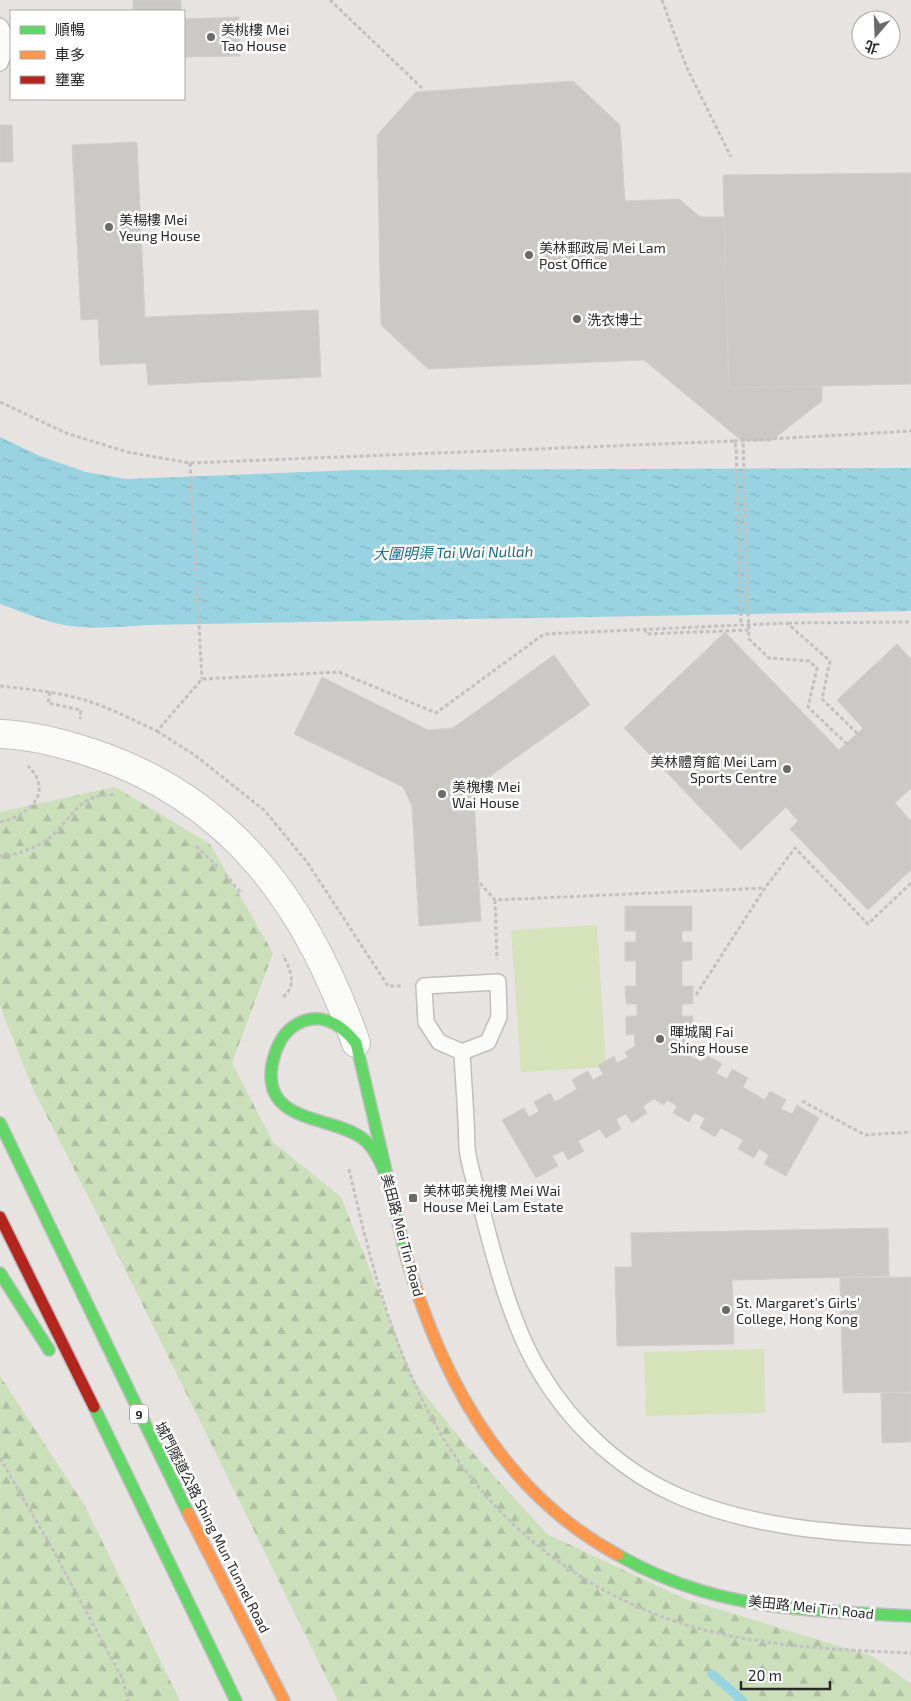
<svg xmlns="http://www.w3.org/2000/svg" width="911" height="1701" viewBox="0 0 911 1701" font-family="'Exo 2','Noto Sans TC',sans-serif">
<defs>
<pattern id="forest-firs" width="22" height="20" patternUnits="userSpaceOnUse" patternTransform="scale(1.25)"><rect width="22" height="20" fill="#ccdfbb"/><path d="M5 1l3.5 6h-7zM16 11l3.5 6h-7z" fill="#afbfa1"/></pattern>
<pattern id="water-ripples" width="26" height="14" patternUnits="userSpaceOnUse" patternTransform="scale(1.25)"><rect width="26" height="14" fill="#99d3e1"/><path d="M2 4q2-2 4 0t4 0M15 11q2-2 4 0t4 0" fill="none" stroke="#84b5c1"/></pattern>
</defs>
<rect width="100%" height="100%" fill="#e6e3e0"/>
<g fill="url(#forest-firs)">
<polygon points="115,787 210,844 273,953 232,1063 273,1142 341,1197 414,1381 464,1443 547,1534 685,1599 872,1656 911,1684 911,1701 338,1701 120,1259 34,1091 0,1006 0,812"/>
<polygon points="0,1376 85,1506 180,1701 0,1701"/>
</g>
<g fill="#d5e2ba">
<polygon points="597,925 606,1067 521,1072 511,930"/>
<polygon points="764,1349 765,1413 646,1416 644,1352"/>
</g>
<path fill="url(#water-ripples)" d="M0 437 40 456 86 472 126 479 355 470 911 468V611L146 625C121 627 96 629 71 626 47 623 23 612 0 604Z"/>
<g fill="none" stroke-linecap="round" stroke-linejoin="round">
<polyline stroke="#99d3e1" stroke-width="9" points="712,1674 743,1701"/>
</g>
<g fill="#cbc9c6" stroke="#d1cfcc">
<rect x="133" y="0" width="48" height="11"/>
<polygon points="239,17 240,56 184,57 184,19"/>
<polygon points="573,81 620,125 625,201 679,199 700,217 724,217 729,388 822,386 822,401 771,441 742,441 644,360 428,369 381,325 377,135 416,92"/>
<polygon points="0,125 12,125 13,162 0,162"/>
<polygon points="137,142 145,317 318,310 321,377 148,385 146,363 100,365 98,319 81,320 72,145"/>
<polygon points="911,173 911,384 729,388 723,175"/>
<polygon points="725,632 839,750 863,728 837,700 897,644 911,659 911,788 895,803 911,821 911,870 868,910 790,829 798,821 786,807 741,850 624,728"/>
<polygon points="554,655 590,705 486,779 474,801 481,921 419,926 412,806 403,787 294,734 322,677 428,730 453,728"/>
<polygon points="625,906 692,906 692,931 682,931 682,942 692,942 692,960 682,961 682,986 693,986 693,1004 682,1004 682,1016 693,1016 693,1034 685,1034 685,1044 690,1044 690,1056 702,1062 706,1055 722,1064 716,1073 727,1079 732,1069 748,1078 743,1087 765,1100 770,1091 786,1100 781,1109 792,1114 797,1105 819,1118 786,1176 764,1164 769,1155 759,1149 754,1158 738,1149 743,1140 721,1128 715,1137 700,1128 705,1118 694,1113 689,1122 673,1113 677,1106 667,1100 664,1105 654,1099 643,1106 647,1113 632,1123 626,1114 616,1119 621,1129 606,1138 600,1129 578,1141 584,1151 568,1160 563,1151 552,1156 558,1166 536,1178 502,1120 524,1108 529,1117 539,1111 534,1102 550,1093 555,1102 577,1089 572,1080 588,1071 593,1080 603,1074 598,1065 614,1056 617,1063 628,1057 625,1052 635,1046 634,1034 626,1035 626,1016 637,1016 637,1004 626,1004 625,986 636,986 636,961 625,961 625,942 636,942 636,931 625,931"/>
<polygon points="888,1228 889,1276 732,1280 734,1344 617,1346 615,1267 632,1267 631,1233"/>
<polygon points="911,1277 911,1392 843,1393 840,1278"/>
<polygon points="881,1393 911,1393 911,1442 882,1443"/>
</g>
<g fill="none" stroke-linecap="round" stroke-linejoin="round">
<defs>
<g id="lane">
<path d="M0 26C7 37 5 51 0 63"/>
<polygon points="498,982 499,1017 488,1042 462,1052 439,1042 426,1022 424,986"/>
<path d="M462 1052C463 1075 465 1098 466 1121 467 1132 466 1144 468 1155 472 1176 479 1197 484 1218 496 1265 514 1330 540 1372 573 1427 623 1473 683 1498 757 1528 833 1533 911 1537"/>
</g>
<path id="street" d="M0 734C31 735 62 743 92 753 234 800 308 907 356 1043"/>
<g id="fast">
<polyline points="0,1123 188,1513"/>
<path d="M386 1176C381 1162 374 1147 362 1138 331 1115 262 1124 272 1065 275 1050 282 1034 294 1026 318 1010 340 1023 356 1043L405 1252"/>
<polyline points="0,1273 49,1350"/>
<polyline points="94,1407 236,1701"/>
<path d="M618 1555C644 1570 672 1582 702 1591 769 1611 841 1612 911 1616"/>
</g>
<g id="slow">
<path d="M405 1252C439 1375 502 1492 618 1555"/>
<polyline points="188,1513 284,1701"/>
</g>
<polyline id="jam" points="0,1217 94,1407"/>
</defs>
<use href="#lane" stroke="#c0bfc0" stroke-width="18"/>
<use href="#street" stroke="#c0bfc0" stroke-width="30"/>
<use href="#fast" stroke="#c0bfc0" stroke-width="14"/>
<use href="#slow" stroke="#c0bfc0" stroke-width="14"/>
<use href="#jam" stroke="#c0bfc0" stroke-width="14"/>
<g stroke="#c3c2c2" stroke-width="3" stroke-dasharray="4 2.5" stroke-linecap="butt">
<polyline points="330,0 422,88"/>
<polyline points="662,0 686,66 731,157"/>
<polyline points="0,402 66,433 127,452 190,463 734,441 736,447 741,625"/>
<polyline points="734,441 911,431"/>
<polyline points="190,463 202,679"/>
<polyline points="788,623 911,622"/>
<polyline points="645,629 646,634 749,630"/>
<path d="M0 686C28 689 57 692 85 700 110 708 133 720 157 731L202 679 339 672 436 713 544 634 787 623 830 661 822 699 860 736"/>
<polyline points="50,692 48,703 81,710 80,719"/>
<polyline points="157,731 196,756 265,811 307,862 388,986 401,986"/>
<path d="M0 822C28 816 55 793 28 766"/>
<polyline points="196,846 219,868"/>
<path d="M0 856C16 855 31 850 45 841 70 824 77 792 114 795"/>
<polyline points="225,874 242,894"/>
<polyline points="480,883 495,900 764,888"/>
<polyline points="495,900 497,959"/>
<polyline points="696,995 765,888 795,848 868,924 911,883"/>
<path d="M283 997C298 985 290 969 283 955"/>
<polyline points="802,1101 865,1135 911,1132"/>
<path d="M349 1169C368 1252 389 1337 429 1413 484 1518 582 1596 697 1628 767 1647 839 1650 911 1653"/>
<polyline points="0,1458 53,1550 123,1680 128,1701"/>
</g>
<use href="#lane" stroke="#fbfbfa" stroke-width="15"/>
<use href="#street" stroke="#fbfbfa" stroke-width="28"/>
<use href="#fast" stroke="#63d668" stroke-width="11"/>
<use href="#slow" stroke="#ff974d" stroke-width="11"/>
<use href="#jam" stroke="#b3261e" stroke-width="11"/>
<polyline stroke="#c3c2c2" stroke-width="3" stroke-dasharray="4 2.5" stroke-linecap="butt" points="743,437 749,639 769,658 809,661 817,668 808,707 849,746"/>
</g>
<g fill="#6b6a69" stroke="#fff" stroke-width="2">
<circle cx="211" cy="37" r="5"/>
<circle cx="109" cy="227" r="5"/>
<circle cx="529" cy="255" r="5"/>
<circle cx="577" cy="319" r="5"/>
<circle cx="787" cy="769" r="5"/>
<circle cx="442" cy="794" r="5"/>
<circle cx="660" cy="1039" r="5"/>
<rect x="408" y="1193" width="10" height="10" rx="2.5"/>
<circle cx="726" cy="1310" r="5"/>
</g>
<g text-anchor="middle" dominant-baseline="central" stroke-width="5" stroke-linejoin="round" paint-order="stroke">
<rect fill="#fff" stroke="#696969" stroke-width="1" x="130" y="1404.5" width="18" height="19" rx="4"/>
<g font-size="12" font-weight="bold" fill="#292929">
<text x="139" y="1414">9</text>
</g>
<g font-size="14" fill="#292929" stroke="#fff" text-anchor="start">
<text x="221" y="29">美桃樓 Mei<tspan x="221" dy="16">Tao House</tspan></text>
<text x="119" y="219">美楊樓 Mei<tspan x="119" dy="16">Yeung House</tspan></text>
<text x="539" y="247">美林郵政局 Mei Lam<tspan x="539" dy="16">Post Office</tspan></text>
<text x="587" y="319">洗衣博士</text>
<text x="777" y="761" text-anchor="end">美林體育館 Mei Lam<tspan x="777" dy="16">Sports Centre</tspan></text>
<text x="452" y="786">美槐樓 Mei<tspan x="452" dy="16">Wai House</tspan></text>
<text x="670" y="1031">暉城閣 Fai<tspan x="670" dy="16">Shing House</tspan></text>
<text x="423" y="1190">美林邨美槐樓 Mei Wai<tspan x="423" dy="16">House Mei Lam Estate</tspan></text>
<text x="736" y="1302">St. Margaret's Girls'<tspan x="736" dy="16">College, Hong Kong</tspan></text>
</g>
<g font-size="14" fill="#292929" stroke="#fff">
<text transform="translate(403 1235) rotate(75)">美田路 Mei Tin Road</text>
<text transform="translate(213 1527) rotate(63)">城門隧道公路 Shing Mun Tunnel Road</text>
<text transform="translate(811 1607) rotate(6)">美田路 Mei Tin Road</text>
</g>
<g font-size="15" font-style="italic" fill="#1a6b8c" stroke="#fff">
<text transform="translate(453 552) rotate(-1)">大圍明渠 Tai Wai Nullah</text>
</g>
</g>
<rect x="10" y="10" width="175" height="90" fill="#ffffff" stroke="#a9a9a9"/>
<rect x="20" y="26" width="25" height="8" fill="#63d668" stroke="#a9a9a9"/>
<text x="55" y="35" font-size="15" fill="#292929">順暢</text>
<rect x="20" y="51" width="25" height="8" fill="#ff974d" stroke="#a9a9a9"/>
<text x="55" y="60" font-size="15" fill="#292929">車多</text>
<rect x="20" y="76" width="25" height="8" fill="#b3261e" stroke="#a9a9a9"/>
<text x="55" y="85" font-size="15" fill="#292929">壅塞</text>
<g transform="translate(876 35) rotate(199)"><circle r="24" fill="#ffffff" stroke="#a9a9a9"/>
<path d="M0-4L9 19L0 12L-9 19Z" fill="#6b6a69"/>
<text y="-8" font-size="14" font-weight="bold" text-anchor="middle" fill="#292929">北</text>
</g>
<path d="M741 1681v8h89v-8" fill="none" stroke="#292929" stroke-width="2.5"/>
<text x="748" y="1681" font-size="15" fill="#292929" stroke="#ffffff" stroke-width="4" paint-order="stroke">20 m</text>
</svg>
